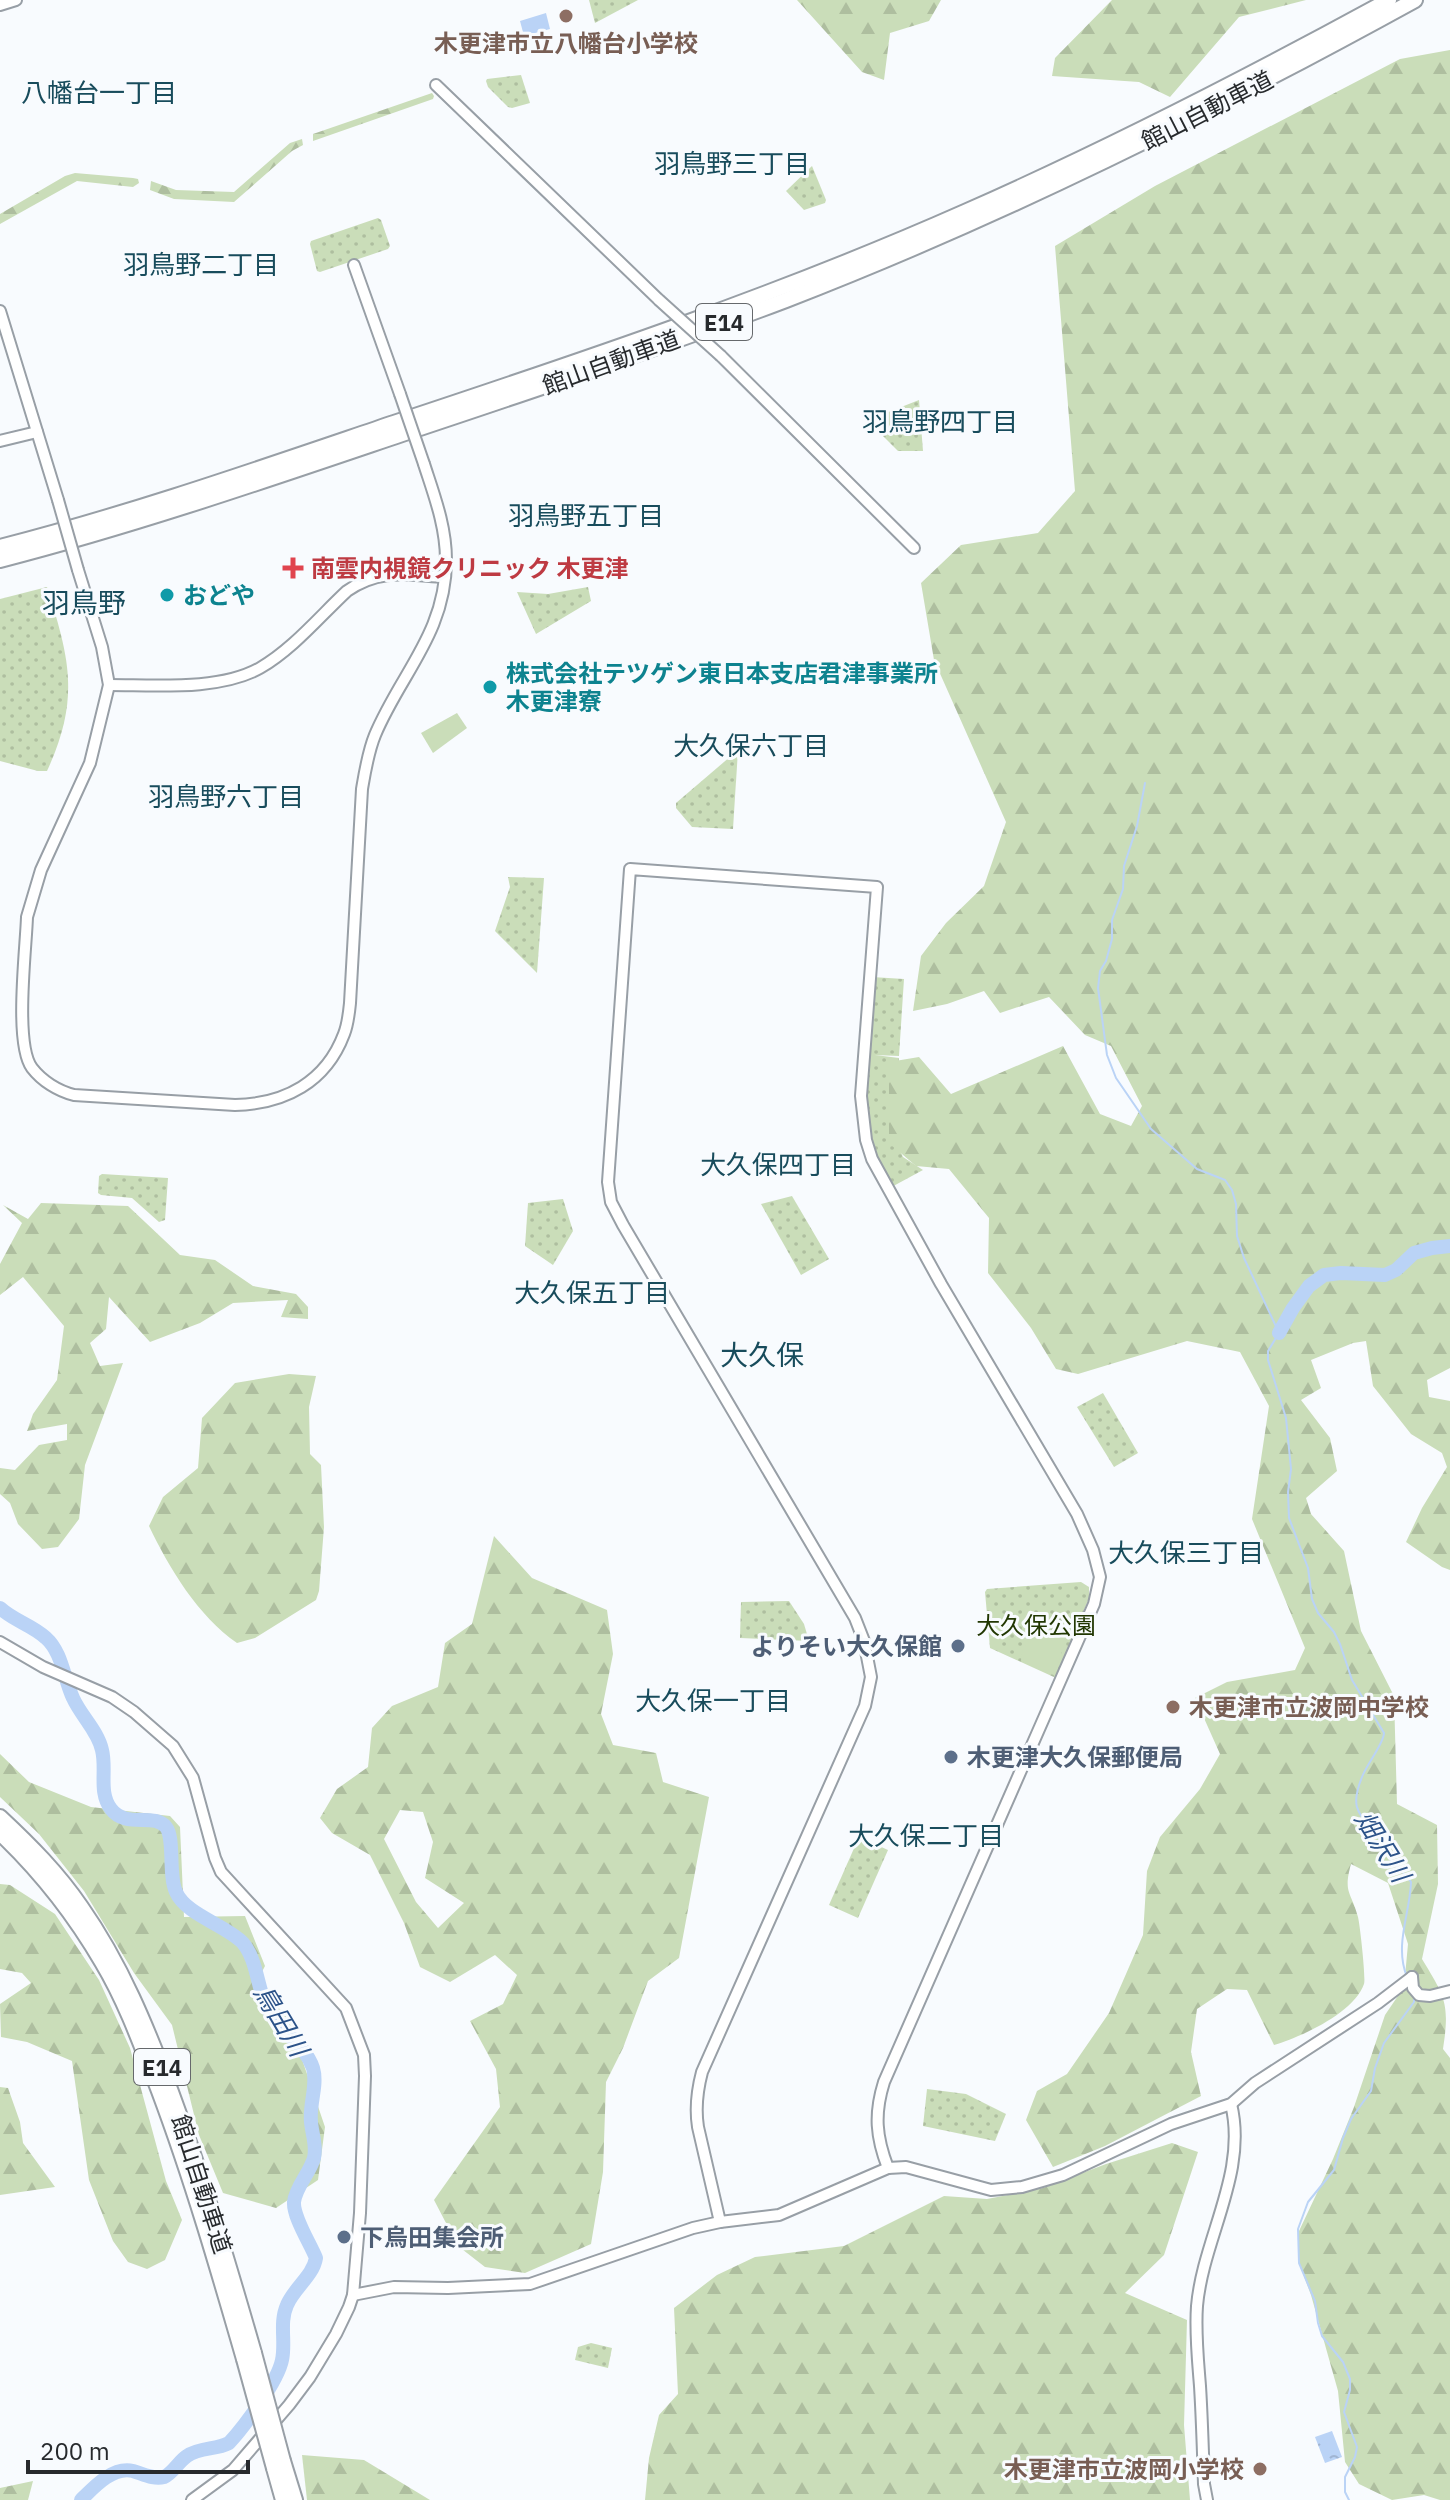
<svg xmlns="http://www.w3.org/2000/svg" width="1450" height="2500" viewBox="0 0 1450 2500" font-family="'IBM Plex Sans','Noto Sans JP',sans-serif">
<defs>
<pattern id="grass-dots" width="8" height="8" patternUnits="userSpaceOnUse" patternTransform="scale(2)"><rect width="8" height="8" fill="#caddb9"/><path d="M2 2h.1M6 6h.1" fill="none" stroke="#aebe9f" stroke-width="1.8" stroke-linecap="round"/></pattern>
<pattern id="forest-firs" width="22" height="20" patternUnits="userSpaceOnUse" patternTransform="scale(2)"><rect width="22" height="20" fill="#caddb9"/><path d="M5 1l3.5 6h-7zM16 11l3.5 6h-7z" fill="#aebe9f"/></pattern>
<pattern id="water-ripples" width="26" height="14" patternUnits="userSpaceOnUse" patternTransform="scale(2)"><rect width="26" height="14" fill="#bad3f6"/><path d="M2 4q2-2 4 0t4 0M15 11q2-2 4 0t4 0" fill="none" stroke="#a0b5d3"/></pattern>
</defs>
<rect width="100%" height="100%" fill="#f8fbfe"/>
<g fill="url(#grass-dots)">
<polygon points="589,0 638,0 595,23"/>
<polygon points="521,75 530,103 512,108 508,107 488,87 486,81 487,79"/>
<polygon points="812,166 826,200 825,203 804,210 786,191"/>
<polygon points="378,218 381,220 390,246 388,249 320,272 317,271 310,244 311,241"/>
<polygon points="919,400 923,451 898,451 873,426 886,413"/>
<path d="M47 587C70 660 80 699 47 771H38L0 761V599Z"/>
<polygon points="588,587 591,601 536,634 517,592 548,594"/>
<polygon points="738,750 733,829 692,827 676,808 676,803"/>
<polygon points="508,877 544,878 537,973 495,931 510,887"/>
<polygon points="872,977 904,979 899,1056 875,1055 899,1058 892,1134 903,1157 923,1170 886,1190 866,1153 865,1054"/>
<polygon points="102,1174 168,1178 165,1220 159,1222 132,1198 101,1195 98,1193 99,1176"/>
<polygon points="792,1196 829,1259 801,1275 761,1204"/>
<polygon points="563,1199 573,1231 553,1265 525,1246 528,1203"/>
<polygon points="1103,1393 1138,1453 1114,1467 1077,1407"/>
<polygon points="1081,1582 1089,1587 1089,1598 1056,1678 990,1648 985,1592 987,1589"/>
<polygon points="789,1601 804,1624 809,1641 740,1638 741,1602"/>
<polygon points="859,1837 888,1850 858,1918 829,1905"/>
<polygon points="927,2089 966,2094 1006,2114 995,2141 923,2126"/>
<polygon points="591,2343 612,2348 608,2368 575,2360 578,2347"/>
</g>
<g fill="url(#forest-firs)" fill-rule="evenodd">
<polygon points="797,0 941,0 929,21 890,33 884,80 862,72"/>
<polygon points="1112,0 1306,0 1239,17 1170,97 1139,82 1052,76 1055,58"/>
<path d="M1450 50V1368L1427 1380 1429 1397 1450 1401V1570L1442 1567 1406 1542 1422 1508 1447 1467 1442 1453 1411 1434 1373 1386 1366 1341 1353 1343 1311 1360 1321 1388 1301 1400 1330 1438 1337 1471 1306 1498 1311 1514 1344 1551 1361 1631 1394 1696 1397 1804 1437 1825 1438 1884 1422 1959C1445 1997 1450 2003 1443 2049L1450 2058V2500H1440L1424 2495 1392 2500 1359 2484 1345 2462 1338 2391 1311 2295 1299 2263V2231L1333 2159 1354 2107 1385 2015 1404 1987 1408 1944 1388 1883 1351 1864C1343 1893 1351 1891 1358 1917 1360 1925 1366 1979 1364 1984 1354 2013 1301 2037 1274 2045L1247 1990 1227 1989 1197 2009 1191 2052 1201 2096 1105 2146 1053 2167 1026 2120 1037 2091 1067 2074 1109 2013 1143 1935 1147 1871 1160 1837 1200 1789 1220 1754 1195 1698 1227 1682 1295 1670 1305 1648 1252 1519 1269 1406 1240 1352 1187 1341 1078 1374 1056 1369 1031 1328 988 1273 989 1218 949 1169 916 1166 889 1143V1062L919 1057 951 1094 1063 1046 1100 1114 1131 1126 1142 1106 1111 1046 1085 1035 1049 997 1000 1013 984 991 947 1004 913 1011 921 956 946 923 984 886 1006 822 934 660 921 583 961 545 1038 533 1075 491 1055 246 1155 186 1400 59Z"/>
<polygon points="432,93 434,96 433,99 313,141 313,134"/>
<polygon points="302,139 303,145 292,151 234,202 174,199 150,190 151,181 176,190 234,192 290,143"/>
<polygon points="75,173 133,178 138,179 139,183 133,187 77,181 0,224 0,214 65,176"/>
<polygon points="41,1203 128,1206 180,1255 215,1260 253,1286 296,1294 308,1307 308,1319 281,1317 288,1300 233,1303 200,1323 150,1342 109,1297 106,1329 90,1343 100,1366 123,1363 85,1465 79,1519 58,1547 42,1549 18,1524 10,1503 0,1494 0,1468 15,1470 39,1445 67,1440 67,1424 27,1431 33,1414 57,1380 64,1326 23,1277 0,1295 0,1264 22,1223 3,1205 28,1219"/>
<path d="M289 1374 316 1376 309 1407 310 1454 321 1465 324 1527 319 1591 316 1600 255 1638 237 1643C198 1616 169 1568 149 1526L163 1497 198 1468 202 1418 235 1383Z"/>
<path d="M494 1536 532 1578 607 1610 613 1654 601 1714 613 1745 656 1753 663 1782 709 1797 679 1958 648 1981 623 2048 606 2082 603 2172 591 2244 525 2273 485 2267 458 2246 434 2200 500 2107 496 2069 470 2021 503 2004 517 1975 495 1955 450 1982 420 1967 404 1923 370 1855 332 1833 320 1818 337 1789 368 1767 372 1728 392 1706 438 1687 445 1643 472 1624ZM400 1810 423 1812 433 1842 425 1878 464 1903 438 1928 416 1902 384 1839Z"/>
<polygon points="0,1754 29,1782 91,1807 170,1816 180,1827 184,1917 245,1916 265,1966 254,1987 287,2015 325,2127 318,2180 276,2208 223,2193 199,2135 172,2025 134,1973 84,1891 39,1834 0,1797"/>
<polygon points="0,1884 10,1885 55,1914 99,1980 130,2048 166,2181 182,2220 165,2260 147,2269 128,2262 113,2241 89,2180 72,2061 27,2042 1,2037 0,2004 31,1983 22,1973 0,1969"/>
<polygon points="0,2087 8,2088 20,2122 23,2143 55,2187 0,2195"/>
<polygon points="1172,2143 1198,2152 1164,2255 1125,2293 1187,2320 1184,2425 1190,2500 645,2500 649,2458 659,2415 678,2394 674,2308 717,2275 755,2257 844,2246 944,2196 987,2199 1043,2188 1106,2164"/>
<polygon points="302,2455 364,2460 430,2500 307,2500"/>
<polygon points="33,2481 28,2500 0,2500 0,2488"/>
</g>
<g fill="#caddb9">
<polygon points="457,713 467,728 433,753 421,733"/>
<path d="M1043 1634H1051L1066 1640 1054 1675 1021 1661C1021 1647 1029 1637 1043 1634Z"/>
</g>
<g fill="url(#water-ripples)">
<polygon points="546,13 550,29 524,36 520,21"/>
<polygon points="1332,2431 1342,2457 1325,2463 1315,2437"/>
</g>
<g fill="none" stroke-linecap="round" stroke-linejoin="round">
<g stroke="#bad3f6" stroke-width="2">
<path d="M1145 783 1137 826 1124 866 1123 889 1112 920V939L1106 961 1100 971 1098 988 1107 1055 1116 1078 1151 1129 1197 1169 1225 1180 1232 1190 1236 1204 1237 1236 1244 1258 1279 1333 1268 1351V1360L1286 1418 1291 1469 1288 1492 1289 1518 1308 1568 1312 1599 1318 1613 1334 1632 1340 1644 1352 1680 1384 1733C1384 1743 1367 1764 1362 1777 1349 1809 1359 1813 1378 1837 1383 1844 1385 1852 1390 1859 1397 1867 1405 1873 1411 1882 1410 1914 1394 1945 1407 1977"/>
<polyline points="1349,2500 1345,2492 1345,2477 1355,2457 1357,2447 1344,2412 1350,2390 1350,2379 1343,2362 1322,2336 1318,2323 1315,2301 1299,2263 1298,2229 1308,2202 1334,2170 1343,2138 1351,2119 1371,2091 1375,2068 1384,2043 1414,2002 1414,1997"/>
</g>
<g stroke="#bad3f6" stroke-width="14">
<polyline points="1279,1333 1293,1308 1309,1286 1324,1275 1341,1273 1385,1275 1396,1270 1414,1253 1432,1248 1450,1246"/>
<path d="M0 1608C14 1621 32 1625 46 1638 62 1652 64 1679 73 1698 81 1716 98 1731 102 1750 107 1770 98 1792 111 1809 126 1829 154 1812 166 1827 175 1838 168 1875 176 1892 186 1915 226 1925 243 1943 257 1960 257 1986 266 2005 277 2030 304 2042 313 2068 318 2085 309 2104 311 2122 312 2134 317 2146 314 2158 310 2173 296 2186 294 2202 293 2217 310 2243 316 2258 313 2276 294 2288 287 2305 279 2323 286 2342 282 2360 278 2381 244 2427 229 2443 216 2450 200 2447 187 2456 179 2461 173 2473 164 2477 154 2480 143 2474 133 2471 113 2466 94 2487 81 2500"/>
</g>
<defs>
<g id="tertiary">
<polyline points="0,5 16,0"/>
<polyline points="436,85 659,300"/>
<polyline points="354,265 400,394"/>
<polyline points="0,311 58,500"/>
<polyline points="721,356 914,548"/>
<polyline points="0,441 37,432"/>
<path d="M78 570 102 647 109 685 90 763 41 870 27 917C26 949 14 1044 32 1068 42 1081 58 1091 74 1095L235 1105C285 1104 326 1082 344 1034 348 1024 349 1013 350 1003L362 789C365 771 368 752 375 735 401 673 446 633 446 560 446 526 434 495 424 464"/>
<path d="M109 685C155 685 219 691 260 668 293 649 320 616 347 591 380 568 407 575 444 577"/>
<polyline points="0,1642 43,1667 112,1697 134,1712 173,1746 193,1778 215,1858 221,1872 346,2008 364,2055 365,2076 360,2213 353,2295 349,2307 336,2334 310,2377 289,2405 233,2470 192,2500"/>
<polyline points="1412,1977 1413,1988 1419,1995 1430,1996 1450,1991"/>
<path d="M720 2222 698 2127C695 2108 697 2091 702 2072L865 1706 871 1677 864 1641 855 1618 623 1225 611 1202 608 1182 630 869 877 887 861 1096 866 1140 872 1159 941 1284 1077 1514 1093 1550 1100 1577 1094 1604 884 2082C874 2114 876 2137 888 2168"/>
<polyline points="353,2295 394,2287 448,2288 530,2284 693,2228 720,2222 779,2215 888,2168 906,2167 991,2190 1022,2187 1063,2175 1171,2124 1231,2104 1255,2083 1378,2003 1412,1977"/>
<path d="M1207 2500 1204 2484C1203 2451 1202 2418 1200 2386 1198 2360 1195 2333 1197 2306 1203 2238 1248 2173 1231 2104"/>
</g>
<g id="motorway">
<path d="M0 547C133 513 264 467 394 423 587 359 780 294 965 212 1110 148 1250 76 1389 0"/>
<path d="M0 560C136 525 269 479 402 434 531 391 659 348 786 300 1003 216 1211 112 1415 0"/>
<path d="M0 1817C30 1845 58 1873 81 1907 121 1964 147 2028 171 2092 203 2178 229 2266 254 2353"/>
<path d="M0 1833C40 1871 74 1914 102 1962 126 2002 142 2047 159 2091 192 2179 218 2269 244 2359"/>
<polyline points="283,2461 295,2500"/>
<polyline points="274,2468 283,2500"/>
</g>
</defs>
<use href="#tertiary" stroke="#989fa6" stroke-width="14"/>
<use href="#motorway" stroke="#989fa6" stroke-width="18"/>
<use href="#tertiary" stroke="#fff" stroke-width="10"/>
<use href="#motorway" stroke="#fff" stroke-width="14"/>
<defs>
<g id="tertiary-bridge">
<polyline points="659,300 721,356"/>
<polyline points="400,394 424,464"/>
<polyline points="58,500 78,570"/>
</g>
<g id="motorway-bridge">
<polyline points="254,2353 283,2461"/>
<polyline points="244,2359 274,2468"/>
</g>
</defs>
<use href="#tertiary-bridge" stroke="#989fa6" stroke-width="14" stroke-linecap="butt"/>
<use href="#motorway-bridge" stroke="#989fa6" stroke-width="18" stroke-linecap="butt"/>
<use href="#tertiary-bridge" stroke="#fff" stroke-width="10"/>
<use href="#motorway-bridge" stroke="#fff" stroke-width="14"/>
</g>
<g fill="#8d6e63" stroke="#f8fbfe" stroke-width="3">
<circle cx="566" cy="16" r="8"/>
<circle cx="1173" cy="1707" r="8"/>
<circle cx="1260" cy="2469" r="8"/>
</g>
<path fill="#e0444e" stroke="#f8fbfe" stroke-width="3" d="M289 556h8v8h8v8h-8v8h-8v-8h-8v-8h8z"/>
<g fill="#0f9aa8" stroke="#f8fbfe" stroke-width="3">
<circle cx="167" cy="595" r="8"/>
<circle cx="490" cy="687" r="8"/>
</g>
<g fill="#5c6f8a" stroke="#f8fbfe" stroke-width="3">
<circle cx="958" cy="1646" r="8"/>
<circle cx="951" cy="1757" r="8"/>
<circle cx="344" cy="2237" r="8"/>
</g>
<g text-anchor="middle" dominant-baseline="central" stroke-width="6" stroke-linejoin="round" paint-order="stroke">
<g fill="#f8fbfe" stroke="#66696c" stroke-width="2">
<rect x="696" y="304" width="56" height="36" rx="6"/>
<rect x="134" y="2049" width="56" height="36" rx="6"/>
</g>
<g font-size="22" font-weight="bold" fill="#272a2d">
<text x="724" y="322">E14</text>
<text x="162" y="2067">E14</text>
</g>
<g font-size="24" font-weight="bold" fill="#785e54" stroke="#f8fbfe">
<text x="566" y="43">木更津市立八幡台小学校</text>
<text x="1189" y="1707" text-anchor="start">木更津市立波岡中学校</text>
<text x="1244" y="2469" text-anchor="end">木更津市立波岡小学校</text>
</g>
<g font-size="24" fill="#272a2d" stroke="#f8fbfe">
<text transform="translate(1207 110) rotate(-27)">館山自動車道</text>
<text transform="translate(611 362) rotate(-20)">館山自動車道</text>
<text transform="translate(202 2184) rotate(72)">館山自動車道</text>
</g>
<g font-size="24" font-weight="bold" fill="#be3a42" stroke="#f8fbfe" text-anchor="start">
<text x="311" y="568">南雲内視鏡クリニック 木更津</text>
</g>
<g font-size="24" font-weight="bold" fill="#0d838f" stroke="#f8fbfe" text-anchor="start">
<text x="183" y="595">おどや</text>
<text x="506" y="673">株式会社テツゲン東日本支店君津事業所<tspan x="506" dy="28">木更津寮</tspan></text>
</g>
<g font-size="24" fill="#213702" stroke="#f8fbfe">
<text x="1036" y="1625">大久保公園</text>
</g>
<g font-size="24" font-weight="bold" fill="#4e5e75" stroke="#f8fbfe" text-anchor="start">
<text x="942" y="1646" text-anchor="end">よりそい大久保館</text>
<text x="967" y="1757">木更津大久保郵便局</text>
<text x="360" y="2237">下烏田集会所</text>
</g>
<g font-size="26" fill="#184c5c" stroke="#f8fbfe">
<text x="99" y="92">八幡台一丁目</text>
<text x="732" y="163">羽鳥野三丁目</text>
<text x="201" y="264">羽鳥野二丁目</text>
<text x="940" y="421">羽鳥野四丁目</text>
<text x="586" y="515">羽鳥野五丁目</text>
<text x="751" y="745">大久保六丁目</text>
<text x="226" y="796">羽鳥野六丁目</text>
<text x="778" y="1164">大久保四丁目</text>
<text x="592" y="1292">大久保五丁目</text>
<text x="1186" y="1552">大久保三丁目</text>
<text x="713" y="1700">大久保一丁目</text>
<text x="926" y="1835">大久保二丁目</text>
</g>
<g font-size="26" font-style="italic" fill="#2c5389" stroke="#f8fbfe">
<text transform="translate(1383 1846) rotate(58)">畑沢川</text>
<text transform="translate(282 2020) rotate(59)">鳥田川</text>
</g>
<g font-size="28" fill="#184c5c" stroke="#f8fbfe">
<text x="84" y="602">羽鳥野</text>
<text x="762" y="1354">大久保</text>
</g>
</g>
<path d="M28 2460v12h220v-12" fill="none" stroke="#272a2d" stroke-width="4"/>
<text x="40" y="2460" font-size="24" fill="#272a2d" stroke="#f8fbfe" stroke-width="6" paint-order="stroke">200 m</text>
</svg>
